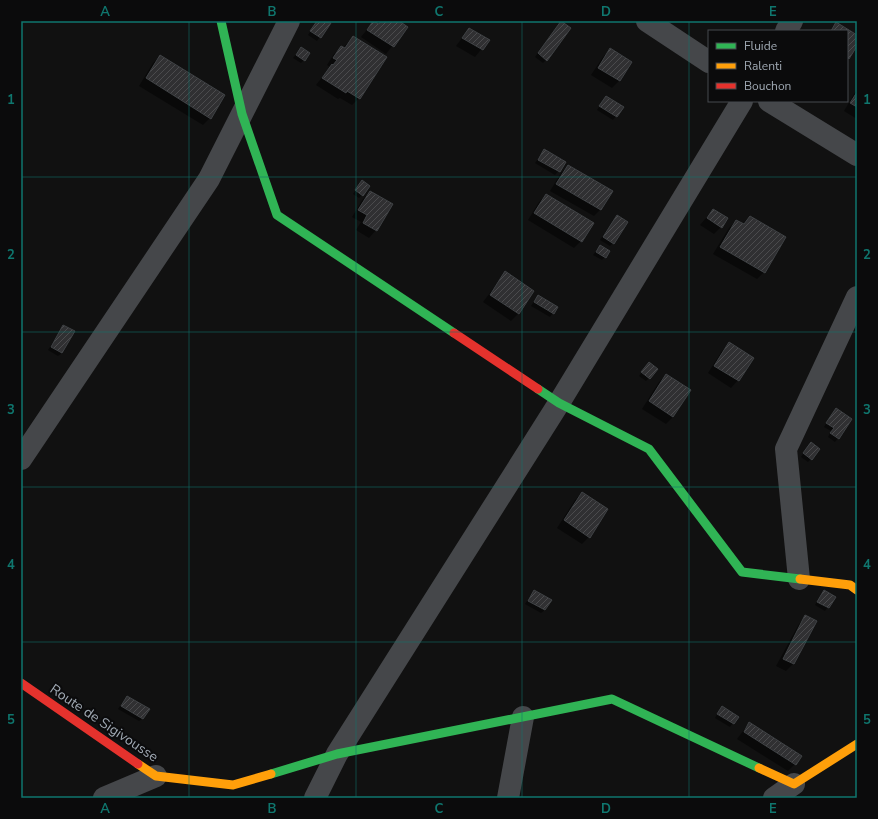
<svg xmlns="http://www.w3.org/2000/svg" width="878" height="819" viewBox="0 0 878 819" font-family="'Nunito Sans',sans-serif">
<defs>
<pattern id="building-hatch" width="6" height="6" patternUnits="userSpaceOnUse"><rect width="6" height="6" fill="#303032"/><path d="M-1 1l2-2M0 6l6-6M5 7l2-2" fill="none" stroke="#4b4b4d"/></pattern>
</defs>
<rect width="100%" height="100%" fill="#111"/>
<g fill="#0007">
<polygon points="317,21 326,21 329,23 317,41 308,35"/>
<polygon points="380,21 398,21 407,27 386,54 361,37 373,22 377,24"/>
<polygon points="558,26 546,60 543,63 535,57"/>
<polygon points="469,29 488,41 475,57 456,46"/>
<polygon points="353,37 359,98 352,105 340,98 338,99 316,85 330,67 327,65 334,54 342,47 343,48"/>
<polygon points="301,49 304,60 301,63 293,58"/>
<polygon points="610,50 619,81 612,88 591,75 603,57"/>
<polygon points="160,56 210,118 203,125 139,86 153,63"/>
<polygon points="857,89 857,119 844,111"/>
<polygon points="606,97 616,116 613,120 597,110"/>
<polygon points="544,151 565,163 555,175 535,163"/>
<polygon points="568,166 601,209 594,216 550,191 561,173"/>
<polygon points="359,185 362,195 359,198 353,194"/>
<polygon points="370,192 392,205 376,230 369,238 356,230 361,222 352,217 363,199"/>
<polygon points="546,195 581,241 574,248 528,220 539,202"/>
<polygon points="713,210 721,227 714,234 700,225"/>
<polygon points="617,216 613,243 610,246 600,240"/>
<polygon points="750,217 764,272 757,279 713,254 729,228 736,221 742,224"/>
<polygon points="600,246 605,257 602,260 593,255"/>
<polygon points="505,273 533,291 518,314 511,321 483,302"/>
<polygon points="538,296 557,307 550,317 531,306"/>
<polygon points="64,326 62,353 58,356 48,350"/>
<polygon points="730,343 752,358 738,380 731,388 708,373 722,351"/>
<polygon points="646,367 649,378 646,381 639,376"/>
<polygon points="666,375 690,391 673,417 666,424 642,409 659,382"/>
<polygon points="833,413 838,438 835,442 828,437 831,431 824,427"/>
<polygon points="808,447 811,459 808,462 801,457"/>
<polygon points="582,493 589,537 582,544 557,528 575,500"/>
<polygon points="534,591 545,610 541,613 525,604"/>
<polygon points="824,592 828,607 825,611 815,605"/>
<polygon points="806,617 815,622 793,664 786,671 776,666 799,624"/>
<polygon points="120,706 142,719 139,721 118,709"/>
<polygon points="719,711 737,717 730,727 715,718"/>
<polygon points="749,723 795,764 788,771 737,739"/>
</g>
<g fill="url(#building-hatch)" stroke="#3f4245">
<polygon points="317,21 331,23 321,38 310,31"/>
<polygon points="373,21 379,24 381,21 399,21 408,27 394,47 367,30"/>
<polygon points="561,21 571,28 547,61 538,53"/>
<polygon points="836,22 857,35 857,46 849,59 847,57 847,31 831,31"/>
<polygon points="469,28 490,40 483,50 462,38"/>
<polygon points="353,36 387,57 360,99 347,91 346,93 322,78 332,64 333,65 337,60 333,58 341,46 345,48"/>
<polygon points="301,47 310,53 305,61 296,55"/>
<polygon points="610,48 632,62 620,81 598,68"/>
<polygon points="160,55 225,95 211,119 146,78"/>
<polygon points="857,92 857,107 850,103"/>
<polygon points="606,96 624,107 617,117 599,106"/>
<polygon points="544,149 566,162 560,172 538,160"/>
<polygon points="568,165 613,191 601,210 556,184"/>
<polygon points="362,180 370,186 363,196 355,190"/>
<polygon points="370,191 393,204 377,231 363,223 367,215 358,210"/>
<polygon points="546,194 594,223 582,242 534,213"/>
<polygon points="713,209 728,218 722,228 707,218"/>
<polygon points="617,215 628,222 614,244 603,237"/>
<polygon points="750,216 786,237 765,273 720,247 736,220 744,224"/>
<polygon points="600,245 610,251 606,258 596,252"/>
<polygon points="505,271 534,291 519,314 490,295"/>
<polygon points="538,295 558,307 554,314 534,302"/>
<polygon points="63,325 75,331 62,353 51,347"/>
<polygon points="729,342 754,358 739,381 714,366"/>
<polygon points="649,362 658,369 650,379 641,372"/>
<polygon points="666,374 691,390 673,417 649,401"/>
<polygon points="836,408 852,419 839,439 830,433 834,428 826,423"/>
<polygon points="811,442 820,449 812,460 803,453"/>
<polygon points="582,492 608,509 590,538 564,520"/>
<polygon points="534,590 552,600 545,610 528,601"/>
<polygon points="824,590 836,597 829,608 817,602"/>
<polygon points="805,615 817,621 794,664 783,659"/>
<polygon points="127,696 150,709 143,719 121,706"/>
<polygon points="722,706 739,717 734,724 717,714"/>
<polygon points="749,722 802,756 796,765 744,732"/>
</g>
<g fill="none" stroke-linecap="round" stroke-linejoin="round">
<g stroke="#45474a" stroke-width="22">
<polyline points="647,21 709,62"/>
<polyline points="786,31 792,21"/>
<polyline points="769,101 857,155"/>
<polyline points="21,459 209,179 289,21"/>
<polyline points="799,579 786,449 857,297"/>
<polyline points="104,798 156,776"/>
<polyline points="315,798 337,754 559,403 742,101"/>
<polyline points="508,798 523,717"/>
<polyline points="774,798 794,784"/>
</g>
<g stroke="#30b455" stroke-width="9">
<polyline points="221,21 242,114 277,215 454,333"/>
<polyline points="538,389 559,403 649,449 742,572 800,579"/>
<polyline points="271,774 337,754 612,699 759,768"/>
</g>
<g stroke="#ff9f0a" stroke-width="9">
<polyline points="800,579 850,585 857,590"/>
<polyline points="138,764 156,776 233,785 271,774"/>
<polyline points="759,768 794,784 857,744"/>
</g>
<g stroke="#e5322d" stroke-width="9">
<polyline points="454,333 538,389"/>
<polyline points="21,683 138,764"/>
</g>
</g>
<path fill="none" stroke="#0f766e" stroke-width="1" stroke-opacity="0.55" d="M189 21V798M356 21V798M522 21V798M689 21V798M21 177H857M21 332H857M21 487H857M21 642H857"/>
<g text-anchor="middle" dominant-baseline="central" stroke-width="4" stroke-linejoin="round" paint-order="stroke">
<g font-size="14" fill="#a0a9b3" stroke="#0b0b0c">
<text transform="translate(104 723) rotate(34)">Route de Sigivousse</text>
</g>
</g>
<rect width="878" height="819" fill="none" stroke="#0b0b0c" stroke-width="44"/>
<rect x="708" y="30" width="140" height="72" fill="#0b0b0c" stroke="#474a4f"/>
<rect x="716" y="43" width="20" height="6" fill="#30b455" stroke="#474a4f"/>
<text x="744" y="50" font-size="12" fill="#a0a9b3">Fluide</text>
<rect x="716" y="63" width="20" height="6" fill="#ff9f0a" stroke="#474a4f"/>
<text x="744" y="70" font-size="12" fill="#a0a9b3">Ralenti</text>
<rect x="716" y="83" width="20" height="6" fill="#e5322d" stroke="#474a4f"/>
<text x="744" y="90" font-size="12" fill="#a0a9b3">Bouchon</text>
<rect x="22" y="22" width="834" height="775" fill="none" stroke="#0f766e" stroke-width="1.5"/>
<g font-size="13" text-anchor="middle" font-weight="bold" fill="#0f766e">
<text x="105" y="16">A</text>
<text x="272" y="16">B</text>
<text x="439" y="16">C</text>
<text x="606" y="16">D</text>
<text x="773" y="16">E</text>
<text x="11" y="104">1</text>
<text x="867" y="104">1</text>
<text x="11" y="259">2</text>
<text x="867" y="259">2</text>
<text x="11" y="414">3</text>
<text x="867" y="414">3</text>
<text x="11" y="569">4</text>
<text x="867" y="569">4</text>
<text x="11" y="724">5</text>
<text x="867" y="724">5</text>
<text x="105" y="813">A</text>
<text x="272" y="813">B</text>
<text x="439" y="813">C</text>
<text x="606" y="813">D</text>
<text x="773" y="813">E</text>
</g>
</svg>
